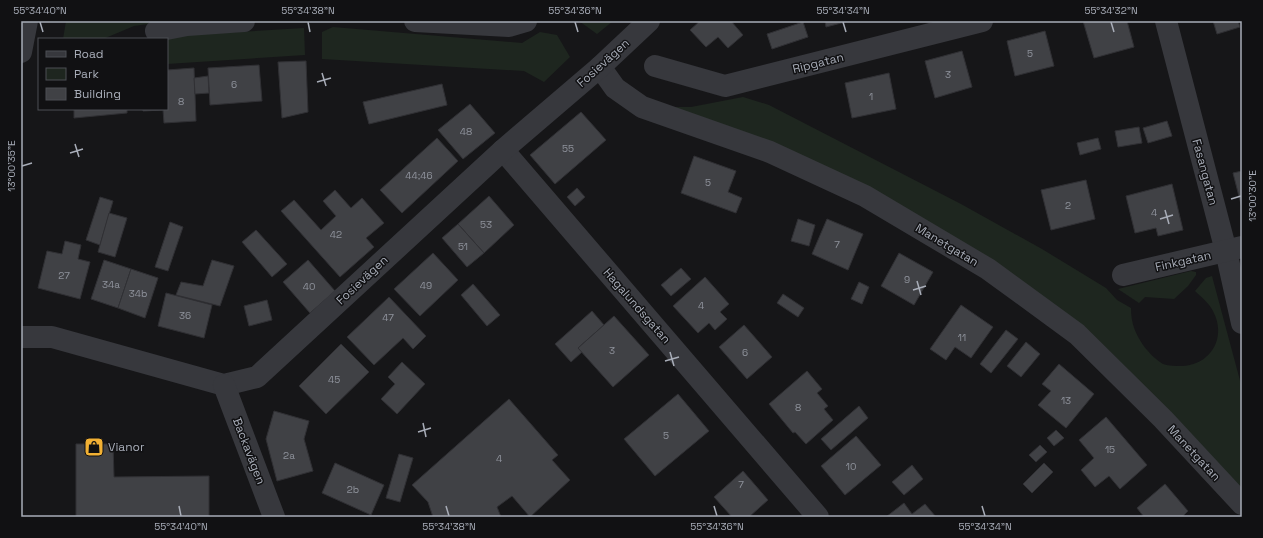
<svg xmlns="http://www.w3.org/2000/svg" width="1263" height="538" viewBox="0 0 1263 538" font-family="'Space Grotesk',sans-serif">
<rect width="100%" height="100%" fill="#161618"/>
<g fill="#1e261f">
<polygon points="66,21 148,21 148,24 134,26 103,39 63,39"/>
<polygon points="579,21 613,21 597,34"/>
<polygon points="333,27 522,43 540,32 557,35 570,57 544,82 524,71 322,59 322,32"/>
<polygon points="304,28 305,55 167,64 167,39 144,39 154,37"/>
<path d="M743 97 769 105 961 204 1042 249 1106 288 1117 300 1131 308C1131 323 1135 333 1143 345 1148 352 1156 360 1163 364 1169 366 1176 366 1182 366 1211 365 1227 337 1213 311 1209 303 1201 297 1195 291L1206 278 1212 276 1242 388V494L1010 280 665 107H691Z"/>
<polygon points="1191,271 1196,272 1196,275 1188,286 1174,299 1145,297 1139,303 1118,289"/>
</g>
<g fill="#404145" stroke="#303034">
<polygon points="700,21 731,21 743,35 728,48 718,37 706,47 690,30"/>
<polygon points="825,21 849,21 826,27"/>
<polygon points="1083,21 1127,21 1134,47 1094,58"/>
<polygon points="1213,21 1238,21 1240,27 1217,34"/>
<polygon points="803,22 808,37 772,49 767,34"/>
<polygon points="1045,31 1054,66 1015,76 1007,41"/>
<polygon points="962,51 972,87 935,98 925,61"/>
<polygon points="306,61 308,112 282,118 278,62"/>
<polygon points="259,65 262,101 210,105 208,68"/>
<polygon points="194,68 196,121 164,123 163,110 143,111 143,109 167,109 167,70"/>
<polygon points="889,73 896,109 852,118 845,83"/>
<polygon points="208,76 209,93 195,94 194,78"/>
<polygon points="442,84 447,105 369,124 363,102"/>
<polygon points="470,104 495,133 463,159 438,130"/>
<polygon points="74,109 127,109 127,113 74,118"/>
<polygon points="581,112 606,140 555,184 530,155"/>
<polygon points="1167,121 1172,136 1148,143 1143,128"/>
<polygon points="1139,127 1142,143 1118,147 1115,131"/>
<polygon points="437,138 458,161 402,213 380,190"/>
<polygon points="1098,138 1101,149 1080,155 1077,143"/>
<polygon points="694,156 736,171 728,192 742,198 736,213 681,193"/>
<polygon points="1242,171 1242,208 1233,173"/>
<polygon points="1086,180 1095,219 1051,230 1041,190"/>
<polygon points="1172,184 1183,230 1158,236 1156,228 1135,233 1126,196"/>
<polygon points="577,188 585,197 575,206 567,197"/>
<polygon points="335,190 351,208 362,198 384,223 366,238 374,247 340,277 281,211 294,200 321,230 336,216 323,201"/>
<polygon points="489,196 514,225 484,253 458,224"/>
<polygon points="100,197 113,201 100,245 86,240"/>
<polygon points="109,213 127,218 115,257 98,252"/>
<polygon points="798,219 815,225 809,246 791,241"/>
<polygon points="827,219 863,234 848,270 812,254"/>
<polygon points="170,222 183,227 168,271 155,267"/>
<polygon points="458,224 484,253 467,267 442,238"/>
<polygon points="256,230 287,264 272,277 242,242"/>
<polygon points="65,241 81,245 78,259 90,262 80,299 38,288 47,251 62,254"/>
<polygon points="433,253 458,280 420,316 394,289"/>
<polygon points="899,253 933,272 914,305 881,286"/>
<polygon points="104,260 131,269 118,308 91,299"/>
<polygon points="212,260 234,266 220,306 176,295 181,282 203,286"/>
<polygon points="308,260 335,291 310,313 283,282"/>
<polygon points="681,268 691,279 671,296 661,285"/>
<polygon points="131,269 158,278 145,318 118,308"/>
<polygon points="705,277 729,304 720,312 727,319 715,330 709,323 698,333 673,306"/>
<polygon points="859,282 869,287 862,304 851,299"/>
<polygon points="473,284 500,315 487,326 461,295"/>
<polygon points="166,293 212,305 204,338 158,326"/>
<polygon points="783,294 804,308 798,317 777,303"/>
<polygon points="389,297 426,336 413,349 403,338 374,365 347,337"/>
<polygon points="267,300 272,320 249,326 244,306"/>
<polygon points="961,305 993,327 971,358 955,347 946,360 930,349"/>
<polygon points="592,311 604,325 578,348 582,352 571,362 555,344"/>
<polygon points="614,316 649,355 613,387 578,348"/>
<polygon points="744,325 772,357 747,379 719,347"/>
<polygon points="1006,330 1018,339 991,373 980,364"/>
<polygon points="1026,342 1040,354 1021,377 1007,366"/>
<polygon points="341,344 369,372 326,414 299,386"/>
<polygon points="402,362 425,384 397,414 381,399 395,384 388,377"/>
<polygon points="1059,364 1094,394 1066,428 1038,405 1051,391 1042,384"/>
<polygon points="807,371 822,389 817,393 828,406 824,409 833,420 806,444 795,432 793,433 769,404"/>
<polygon points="678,394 709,431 655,476 624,439"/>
<polygon points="509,399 558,455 552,460 570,480 530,517 512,496 497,507 501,517 433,517 428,502 412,485"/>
<polygon points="859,406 868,418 831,450 821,439"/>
<polygon points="274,411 309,421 304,439 313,471 277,481 266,439"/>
<polygon points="1106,417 1147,465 1120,489 1109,476 1095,487 1081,470 1094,458 1079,440"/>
<polygon points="1056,430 1064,438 1054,446 1047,438"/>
<polygon points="856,436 881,465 845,495 821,466"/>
<polygon points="76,444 113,444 114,477 209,476 209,517 76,517"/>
<polygon points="1040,445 1047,452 1036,462 1029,455"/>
<polygon points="399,454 413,458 400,502 386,498"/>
<polygon points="335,463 384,485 371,515 322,493"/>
<polygon points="1044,463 1053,472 1032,493 1023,484"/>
<polygon points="912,465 923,479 904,495 892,482"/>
<polygon points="743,471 768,500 749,517 732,517 714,497"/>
<polygon points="1165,484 1188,511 1182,517 1144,517 1137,508"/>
<polygon points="904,503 912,514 925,504 936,517 886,517"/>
</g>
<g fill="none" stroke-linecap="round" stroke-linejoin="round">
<g stroke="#37383d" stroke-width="22">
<polyline points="415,21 509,26 526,21"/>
<polyline points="1166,21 1226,251 1242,323"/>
<polyline points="156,31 187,25 244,21"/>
<polyline points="655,66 725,86 982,21"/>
<polyline points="600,67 615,88 642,107 770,152 865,196 988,269 1077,334 1163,419 1242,504"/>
<polyline points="503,150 818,517"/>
<polyline points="1123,275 1242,247"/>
<polyline points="21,337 52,337 224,385 257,377 503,150 600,67 649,21"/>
<polyline points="224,385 274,517"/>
</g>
<polyline stroke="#37383d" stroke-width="22" points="21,52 27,21"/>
</g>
<path fill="none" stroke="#a8adb8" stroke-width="1.5" d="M40 22 43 32M308 22 310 32M575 22 578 32M843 22 846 32M1111 22 1114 32M322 73 326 86M317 82 331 78M75 144 79 157M70 153 83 149M22 166 32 163M1231 199 1241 196M1165 210 1169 224M1160 219 1173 215M917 281 921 295M913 290 926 286M670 352 674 366M665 361 679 357M423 423 426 437M418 432 431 428M179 506 181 516M446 506 449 516M714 506 717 516M982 506 985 516"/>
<defs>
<symbol id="shop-square" viewBox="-11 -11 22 22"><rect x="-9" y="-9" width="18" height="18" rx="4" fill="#f2b134" stroke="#111113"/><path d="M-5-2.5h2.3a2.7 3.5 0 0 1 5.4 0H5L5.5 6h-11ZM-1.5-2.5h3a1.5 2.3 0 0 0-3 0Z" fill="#111"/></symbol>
</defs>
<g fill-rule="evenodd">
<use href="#shop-square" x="83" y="436" width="22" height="22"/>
</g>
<g text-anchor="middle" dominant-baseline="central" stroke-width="3" stroke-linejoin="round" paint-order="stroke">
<g font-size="10" fill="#8e929b">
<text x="1030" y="53">5</text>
<text x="948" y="74">3</text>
<text x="234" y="84">6</text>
<text x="871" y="96">1</text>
<text x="181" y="101">8</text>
<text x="466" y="131">48</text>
<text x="568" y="148">55</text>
<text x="419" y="175">44;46</text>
<text x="708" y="182">5</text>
<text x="1068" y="205">2</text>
<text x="1154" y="212">4</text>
<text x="486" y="224">53</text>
<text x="336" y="234">42</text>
<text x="837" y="244">7</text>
<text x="463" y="246">51</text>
<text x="64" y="275">27</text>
<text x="907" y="279">9</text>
<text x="111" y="284">34a</text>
<text x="426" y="285">49</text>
<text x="309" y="286">40</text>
<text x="138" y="293">34b</text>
<text x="701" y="305">4</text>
<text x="185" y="315">36</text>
<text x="388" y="317">47</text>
<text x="962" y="337">11</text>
<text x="612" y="350">3</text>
<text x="745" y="352">6</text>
<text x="334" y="379">45</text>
<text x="1066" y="400">13</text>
<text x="798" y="407">8</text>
<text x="666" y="435">5</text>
<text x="1110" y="449">15</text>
<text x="289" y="455">2a</text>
<text x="499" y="458">4</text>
<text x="851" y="466">10</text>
<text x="741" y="484">7</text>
<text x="353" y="489">2b</text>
</g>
<g font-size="12" fill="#a8adb8" stroke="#111113">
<text transform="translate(603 63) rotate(-42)">Fosievägen</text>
<text transform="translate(818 63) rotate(-14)">Ripgatan</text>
<text transform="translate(1205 172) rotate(75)">Fasangatan</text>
<text transform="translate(947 245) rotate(31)">Manetgatan</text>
<text transform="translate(1183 261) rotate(-13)">Finkgatan</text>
<text transform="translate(362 280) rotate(-43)">Fosievägen</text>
<text transform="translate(637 306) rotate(49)">Hagalundsgatan</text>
<text transform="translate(249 451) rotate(69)">Backavägen</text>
<text transform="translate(1194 453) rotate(47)">Manetgatan</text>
</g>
<g font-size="12" fill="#a8adb8" stroke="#111113" text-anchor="start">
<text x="108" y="447">Vianor</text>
</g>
</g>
<rect width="1263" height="538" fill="none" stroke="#111113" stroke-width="44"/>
<rect x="38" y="38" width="130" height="72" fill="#111113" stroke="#4d4f55"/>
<rect x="46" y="51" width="20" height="6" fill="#37383d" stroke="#4d4f55"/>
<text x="74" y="58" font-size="12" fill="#a8adb8">Road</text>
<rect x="46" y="68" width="20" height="12" fill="#1e261f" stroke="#4d4f55"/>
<text x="74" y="78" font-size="12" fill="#a8adb8">Park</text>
<rect x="46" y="88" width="20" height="12" fill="#404145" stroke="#4d4f55"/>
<text x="74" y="98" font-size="12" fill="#a8adb8">Building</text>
<rect x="22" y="22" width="1219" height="494" fill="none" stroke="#a8adb8" stroke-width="1.5"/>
<g font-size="10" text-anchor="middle" fill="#a8adb8">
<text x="40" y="14">55°34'40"N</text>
<text x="308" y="14">55°34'38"N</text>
<text x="575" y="14">55°34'36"N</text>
<text x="843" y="14">55°34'34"N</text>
<text x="1111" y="14">55°34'32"N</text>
<text transform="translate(11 166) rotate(-90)" y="4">13°00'35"E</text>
<text transform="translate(1252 196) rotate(-90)" y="4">13°00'30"E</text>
<text x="181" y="530">55°34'40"N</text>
<text x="449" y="530">55°34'38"N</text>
<text x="717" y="530">55°34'36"N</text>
<text x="985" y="530">55°34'34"N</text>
</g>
</svg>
